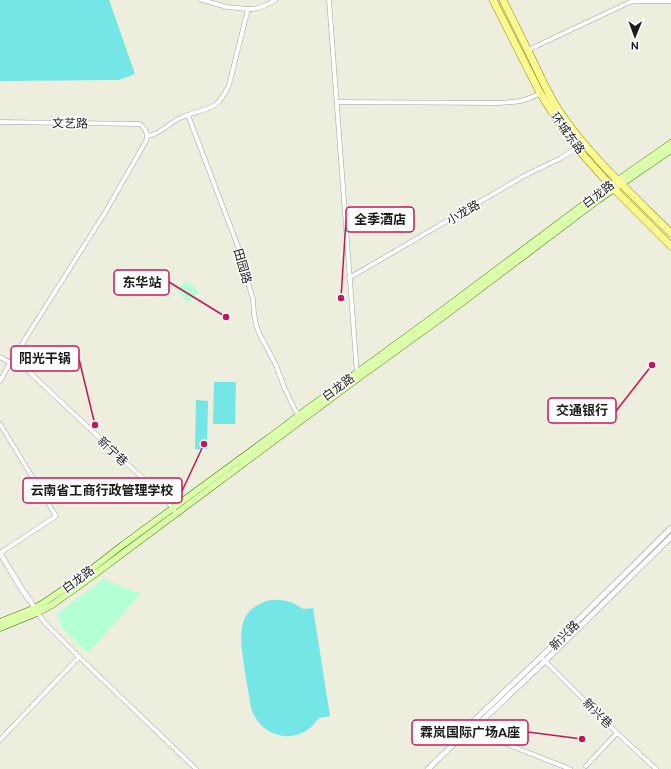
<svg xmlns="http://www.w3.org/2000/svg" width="671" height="769" viewBox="0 0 671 769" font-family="Ubuntu,'Noto Sans SC',sans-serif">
<rect width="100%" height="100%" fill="#edeede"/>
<g fill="#b4ffd6">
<path d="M187 282C193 284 196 288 199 293L188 302 176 290 182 284Z"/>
<polygon points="103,579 141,594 88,653 63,629 57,614"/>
</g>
<g fill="#73e6e5">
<polygon points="0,0 109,0 135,74 119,80 0,81"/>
<polygon points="214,382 236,382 235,424 213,424"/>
<polygon points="196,400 208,401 207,449 195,449"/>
<path d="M271 600C284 599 293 602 303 609L313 608 330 716 319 718C300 746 262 741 251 708 249 694 246 680 244 665 240 637 235 608 271 600Z"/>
</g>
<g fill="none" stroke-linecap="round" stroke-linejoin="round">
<defs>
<g id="minor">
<polyline points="202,0 227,7 248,9"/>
<polyline points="329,0 357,374"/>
<polyline points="528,50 630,2 637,1 671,1"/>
<path d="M337 102 498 103C515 102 525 102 540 93"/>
<polyline points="188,115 240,252 246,275 253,299 254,314 256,324 259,333 276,365 284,387 295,410 299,415"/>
<path d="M0 122 140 124C146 129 149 134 146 141L106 211 10 363 0 381"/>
<path d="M148 136C161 134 169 123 180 118 190 113 206 111 215 105 222 100 225 93 229 85L248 9C259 9 266 6 275 0"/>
<polyline points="349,278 524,176 561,158 577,148"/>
<polyline points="0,357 10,363"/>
<polyline points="12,359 26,369 167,501 174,510"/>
<polyline points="0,424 56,516 0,553"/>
<polyline points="37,612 45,623 79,657 196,769"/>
<polyline points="544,660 617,733 656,769"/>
<polyline points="474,728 481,734 570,769"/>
<polyline points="0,740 79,657"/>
<polyline points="586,766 617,733"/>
</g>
<g id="tertiary">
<polyline points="0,553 21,588 35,608"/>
<polyline points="457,741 461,733 541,657 671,528"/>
<polyline points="428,769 457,741 466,736 545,661 671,537"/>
</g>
<g id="secondary">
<polyline points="0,622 35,608 48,600 80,578 124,544 274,434 299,415 444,309 595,196 671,143"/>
<polyline points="0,628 37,613 52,605 83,583 357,379 447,314 598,200 671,150"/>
</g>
<g id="primary">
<polyline points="493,0 540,93 556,118 577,148 610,185 671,246"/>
<path d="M503 0C513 21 524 42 534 63 541 78 548 93 556 106 586 153 632 194 671 233"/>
</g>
</defs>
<use href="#minor" stroke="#a2a2a2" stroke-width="5"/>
<use href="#tertiary" stroke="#a2a2a2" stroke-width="6"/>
<use href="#secondary" stroke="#3c7300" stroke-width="7"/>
<use href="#primary" stroke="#8b9100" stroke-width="8"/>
<use href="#minor" stroke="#fff" stroke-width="4"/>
<use href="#tertiary" stroke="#fff" stroke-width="5"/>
<use href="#secondary" stroke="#dbffab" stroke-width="6"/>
<use href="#primary" stroke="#fff992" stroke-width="7"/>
</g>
<g text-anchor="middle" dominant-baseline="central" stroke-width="3" stroke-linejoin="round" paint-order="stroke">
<g font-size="12" fill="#1b1b1b" stroke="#fff">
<text transform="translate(70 123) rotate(1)">文艺路</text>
<text transform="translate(568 133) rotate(54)">环城东路</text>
<text transform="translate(598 194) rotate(-37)">白龙路</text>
<text transform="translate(463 212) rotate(-30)">小龙路</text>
<text transform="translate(243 266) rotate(74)">田园路</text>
<text transform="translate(338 387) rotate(-36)">白龙路</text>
<text transform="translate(113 451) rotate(43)">新宁巷</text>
<text transform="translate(78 579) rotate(-36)">白龙路</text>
<text transform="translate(564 635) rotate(-45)">新兴路</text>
<text transform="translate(598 713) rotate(45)">新兴巷</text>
</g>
</g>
<path fill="none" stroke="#c2185b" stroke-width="1.5" d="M341 298L346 220M226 317L169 282M95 425L79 359M652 365L616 411M204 444L182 491M582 739L528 732"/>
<g fill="#c2185b" stroke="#fff" stroke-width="1.5">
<circle cx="341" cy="298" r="4"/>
<circle cx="226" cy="317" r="4"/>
<circle cx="95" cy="425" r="4"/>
<circle cx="652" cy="365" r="4"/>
<circle cx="204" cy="444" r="4"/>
<circle cx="582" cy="739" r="4"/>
</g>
<g fill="#fff" stroke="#c2185b" stroke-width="1.5">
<rect x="346" y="207" width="68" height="25" rx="4"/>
<rect x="114" y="270" width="55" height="25" rx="4"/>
<rect x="11" y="346" width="68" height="25" rx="4"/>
<rect x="548" y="398" width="68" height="25" rx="4"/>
<rect x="23" y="478" width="159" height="25" rx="4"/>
<rect x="412" y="720" width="116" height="25" rx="4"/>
</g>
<g font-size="13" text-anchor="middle" font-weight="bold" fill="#1b1b1b">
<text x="380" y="224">全季酒店</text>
<text x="142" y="287">东华站</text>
<text x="45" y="363">阳光干锅</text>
<text x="582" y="415">交通银行</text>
<text x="102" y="495">云南省工商行政管理学校</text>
<text x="470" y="737">霖岚国际广场A座</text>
</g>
<g transform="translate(635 36) rotate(181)" stroke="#ffffff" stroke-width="3" paint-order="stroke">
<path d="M0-3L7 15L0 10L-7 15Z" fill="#1b1b1b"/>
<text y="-6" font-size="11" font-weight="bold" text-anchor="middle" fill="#1b1b1b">N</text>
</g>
</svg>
